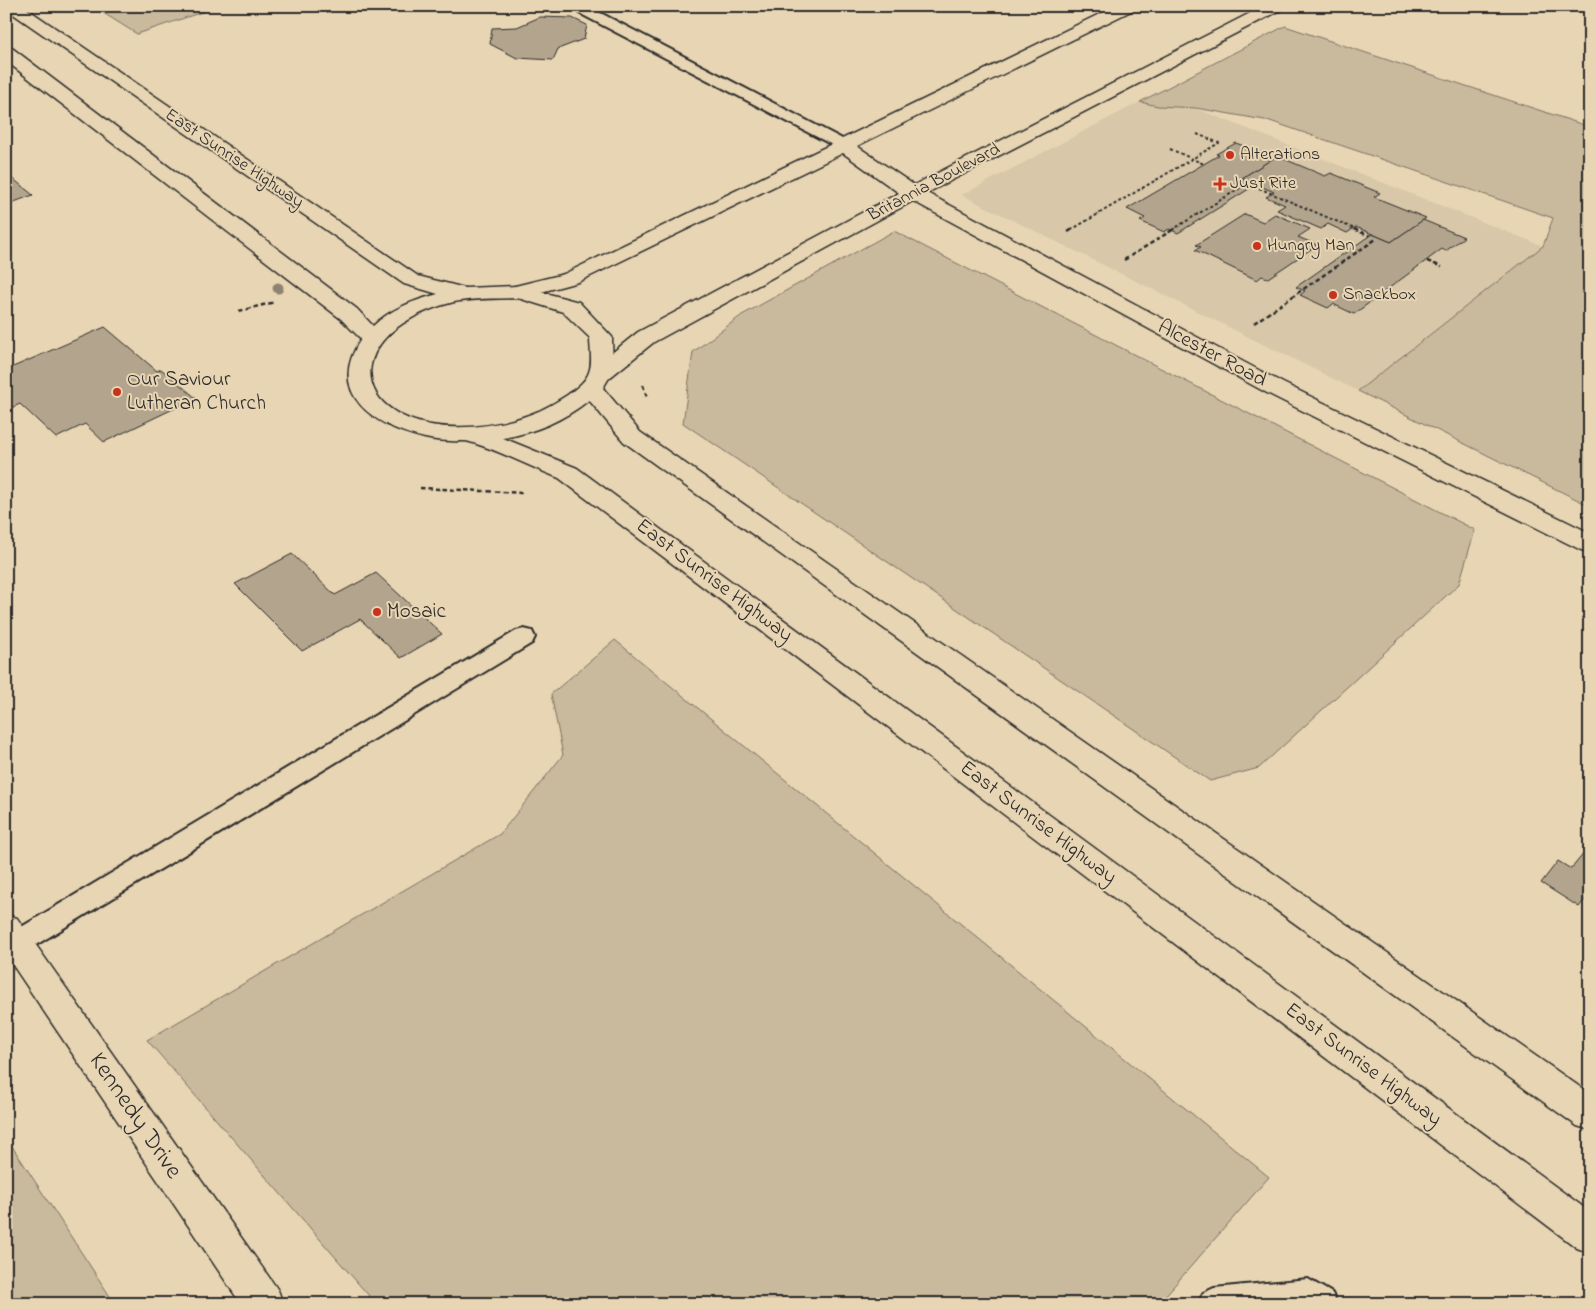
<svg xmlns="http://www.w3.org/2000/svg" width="1596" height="1310" viewBox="0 0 1596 1310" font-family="'Indie Flower',sans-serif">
<rect width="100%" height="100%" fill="#e8d5b3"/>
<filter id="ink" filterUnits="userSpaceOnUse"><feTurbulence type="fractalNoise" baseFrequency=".02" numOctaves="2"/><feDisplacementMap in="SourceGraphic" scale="10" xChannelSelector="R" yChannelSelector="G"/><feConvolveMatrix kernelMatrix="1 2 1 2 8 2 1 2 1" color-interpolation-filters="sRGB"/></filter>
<g filter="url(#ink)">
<polygon fill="#d8c7a8" points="1157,93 1543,246 1358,391 962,195"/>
<g fill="#c9b99d" stroke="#7a7264">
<polygon points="92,6 220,6 137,34"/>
<polygon points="1285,26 1590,127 1590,506 1358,391 1543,246 1553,218 1270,121 1196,108 1158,106 1140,102"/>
<polygon points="894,231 1475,530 1459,584 1259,768 1210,781 683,423 693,352 742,315"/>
<polygon points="615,640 1269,1177 1158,1304 376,1304 147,1040 500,834 563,755 551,694"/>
<polygon points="6,1137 115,1304 6,1304"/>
</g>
<g fill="#b3a58d" stroke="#2b2b2b">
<polygon points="540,17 572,18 587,25 584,39 558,49 553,60 517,58 490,44 492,28 517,27"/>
<polygon points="1236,143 1274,158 1242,178 1257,184 1178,233 1169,229 1164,232 1140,221 1145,218 1127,209 1219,155 1216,154"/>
<polygon points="1277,156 1325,176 1331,173 1380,193 1374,197 1426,218 1391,242 1356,227 1347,233 1328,224 1321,229 1277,210 1285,205 1266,197 1274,192 1242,178"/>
<polygon points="6,173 33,195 6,205"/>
<polygon points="1245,214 1263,222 1275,214 1310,229 1298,237 1317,245 1268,278 1262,276 1257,280 1195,250 1201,247 1196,245"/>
<polygon points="1423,220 1464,237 1446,251 1442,249 1354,314 1333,304 1328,308 1300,295 1305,291 1296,287 1372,234 1391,242"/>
<polygon points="105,327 157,371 161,369 196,398 104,442 85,424 56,438 20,404 6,410 6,370"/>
<polygon points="292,554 335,595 376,573 442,634 401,658 360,619 302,651 235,584"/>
<polygon points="1590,846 1590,898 1587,897 1579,907 1541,883 1558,861 1571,869"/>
</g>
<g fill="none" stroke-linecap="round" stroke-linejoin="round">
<defs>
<g id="lane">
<polygon points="583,6 589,7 850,143 853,146 850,149 840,149 579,13 577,10"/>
<polygon points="524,629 532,631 535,637 532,643 26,951 17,954 8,951 8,935 516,631"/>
<polygon points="1308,1279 1332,1293 1337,1304 1198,1304 1203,1293 1214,1288"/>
</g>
<g id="street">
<polygon points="1116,6 1137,6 1135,9 857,146 914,185 1264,6 1285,6 1283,9 927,193 1283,383 1590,533 1590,552 1581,550 1267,393 913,201 654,342 608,379 600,381 592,379 589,374 592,369 638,332 899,193 843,153 578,282 519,298 511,297 508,292 511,287 564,274"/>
<polygon points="6,915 17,918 278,1290 283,1304 241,1304 6,955"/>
</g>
<path id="primary" d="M6 6H23L418 276 465 288 519 286 579 302 612 337 613 371 603 388 640 432 1590 1094V1130L1577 1126 624 442 589 400C564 420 534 433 503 438L577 468 1590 1212V1253L1577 1248 559 478C530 467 501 451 470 442 464 440 457 442 451 441 443 441 433 440 425 438 374 426 325 394 361 339L341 319 6 61V47L12 48 357 309 373 326C390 309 415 300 438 294L404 284 6 9ZM518 298 563 312 590 338C590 350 593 362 589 372 585 387 552 405 539 411 497 429 425 438 387 406 375 396 368 381 371 365 378 330 421 310 454 302 475 298 497 299 518 298Z"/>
</defs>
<use href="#lane" stroke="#2b2b2b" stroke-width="4"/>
<use href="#street" stroke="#2b2b2b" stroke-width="3"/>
<use href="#primary" stroke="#2b2b2b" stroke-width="3"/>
<g stroke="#2b2b2b" stroke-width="2" stroke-dasharray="3 2.5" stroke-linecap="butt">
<polyline points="1170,149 1204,164"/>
<polyline points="1254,186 1357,230"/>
<polyline points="1071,230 1219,143 1197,134"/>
<polyline points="1172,230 1248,183"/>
</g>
<g stroke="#2b2b2b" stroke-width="2.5" stroke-dasharray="4.5 3" stroke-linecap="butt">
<polyline points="1354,229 1370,236"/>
<polyline points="1068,232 1073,229"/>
<polyline points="1124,260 1174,229"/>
<polyline points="1427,261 1442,267"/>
<polyline points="239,311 275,302"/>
<polyline points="1254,323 1376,239"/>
<polyline points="643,385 647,398"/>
<polyline points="420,488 524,493"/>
</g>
<use href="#lane" fill="#e8d5b3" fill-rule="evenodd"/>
<use href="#street" fill="#e8d5b3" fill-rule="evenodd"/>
<use href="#primary" fill="#e8d5b3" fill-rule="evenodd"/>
</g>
<circle fill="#8d8372" cx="278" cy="288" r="5.5"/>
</g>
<g fill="#c8321e" stroke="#e8d5b3" stroke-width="2">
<circle cx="1230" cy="155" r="5"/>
<path d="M1217.5 176.5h5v5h5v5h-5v5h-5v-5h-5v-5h5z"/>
<circle cx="1257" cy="246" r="5"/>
<circle cx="1333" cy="295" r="5"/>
<circle cx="117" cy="392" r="5"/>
<circle cx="377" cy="612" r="5"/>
</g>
<g text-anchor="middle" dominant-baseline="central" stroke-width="4" stroke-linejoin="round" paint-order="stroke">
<g font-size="18" fill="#2b2b2b" stroke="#e8d5b3" text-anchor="start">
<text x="1240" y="155">Alterations</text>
<text x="1230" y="184">Just Rite</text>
<text x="1267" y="246">Hungry Man</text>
<text x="1343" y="295">Snackbox</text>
</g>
<g font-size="18" fill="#2b2b2b" stroke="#e8d5b3">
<text transform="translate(234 159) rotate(34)">East Sunrise Highway</text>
<text transform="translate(934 183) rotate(-28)">Britannia Boulevard</text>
</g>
<g font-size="21" fill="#2b2b2b" stroke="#e8d5b3">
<text transform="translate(1212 354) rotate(28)">Alcester Road</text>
<text transform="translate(714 581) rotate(37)">East Sunrise Highway</text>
<text transform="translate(1038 823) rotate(37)">East Sunrise Highway</text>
<text transform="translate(1363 1065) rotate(37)">East Sunrise Highway</text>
</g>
<g font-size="21" fill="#2b2b2b" stroke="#e8d5b3" text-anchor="start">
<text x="127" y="380">Our Saviour<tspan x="127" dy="24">Lutheran Church</tspan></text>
<text x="387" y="612">Mosaic</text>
</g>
<g font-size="25" fill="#2b2b2b" stroke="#e8d5b3">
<text transform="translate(135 1116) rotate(56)">Kennedy Drive</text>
</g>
</g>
<rect width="1596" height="1310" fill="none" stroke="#e8d5b3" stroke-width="25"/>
<rect x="12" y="12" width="1571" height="1285" fill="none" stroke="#2b2b2b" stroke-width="2" filter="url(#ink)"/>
</svg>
